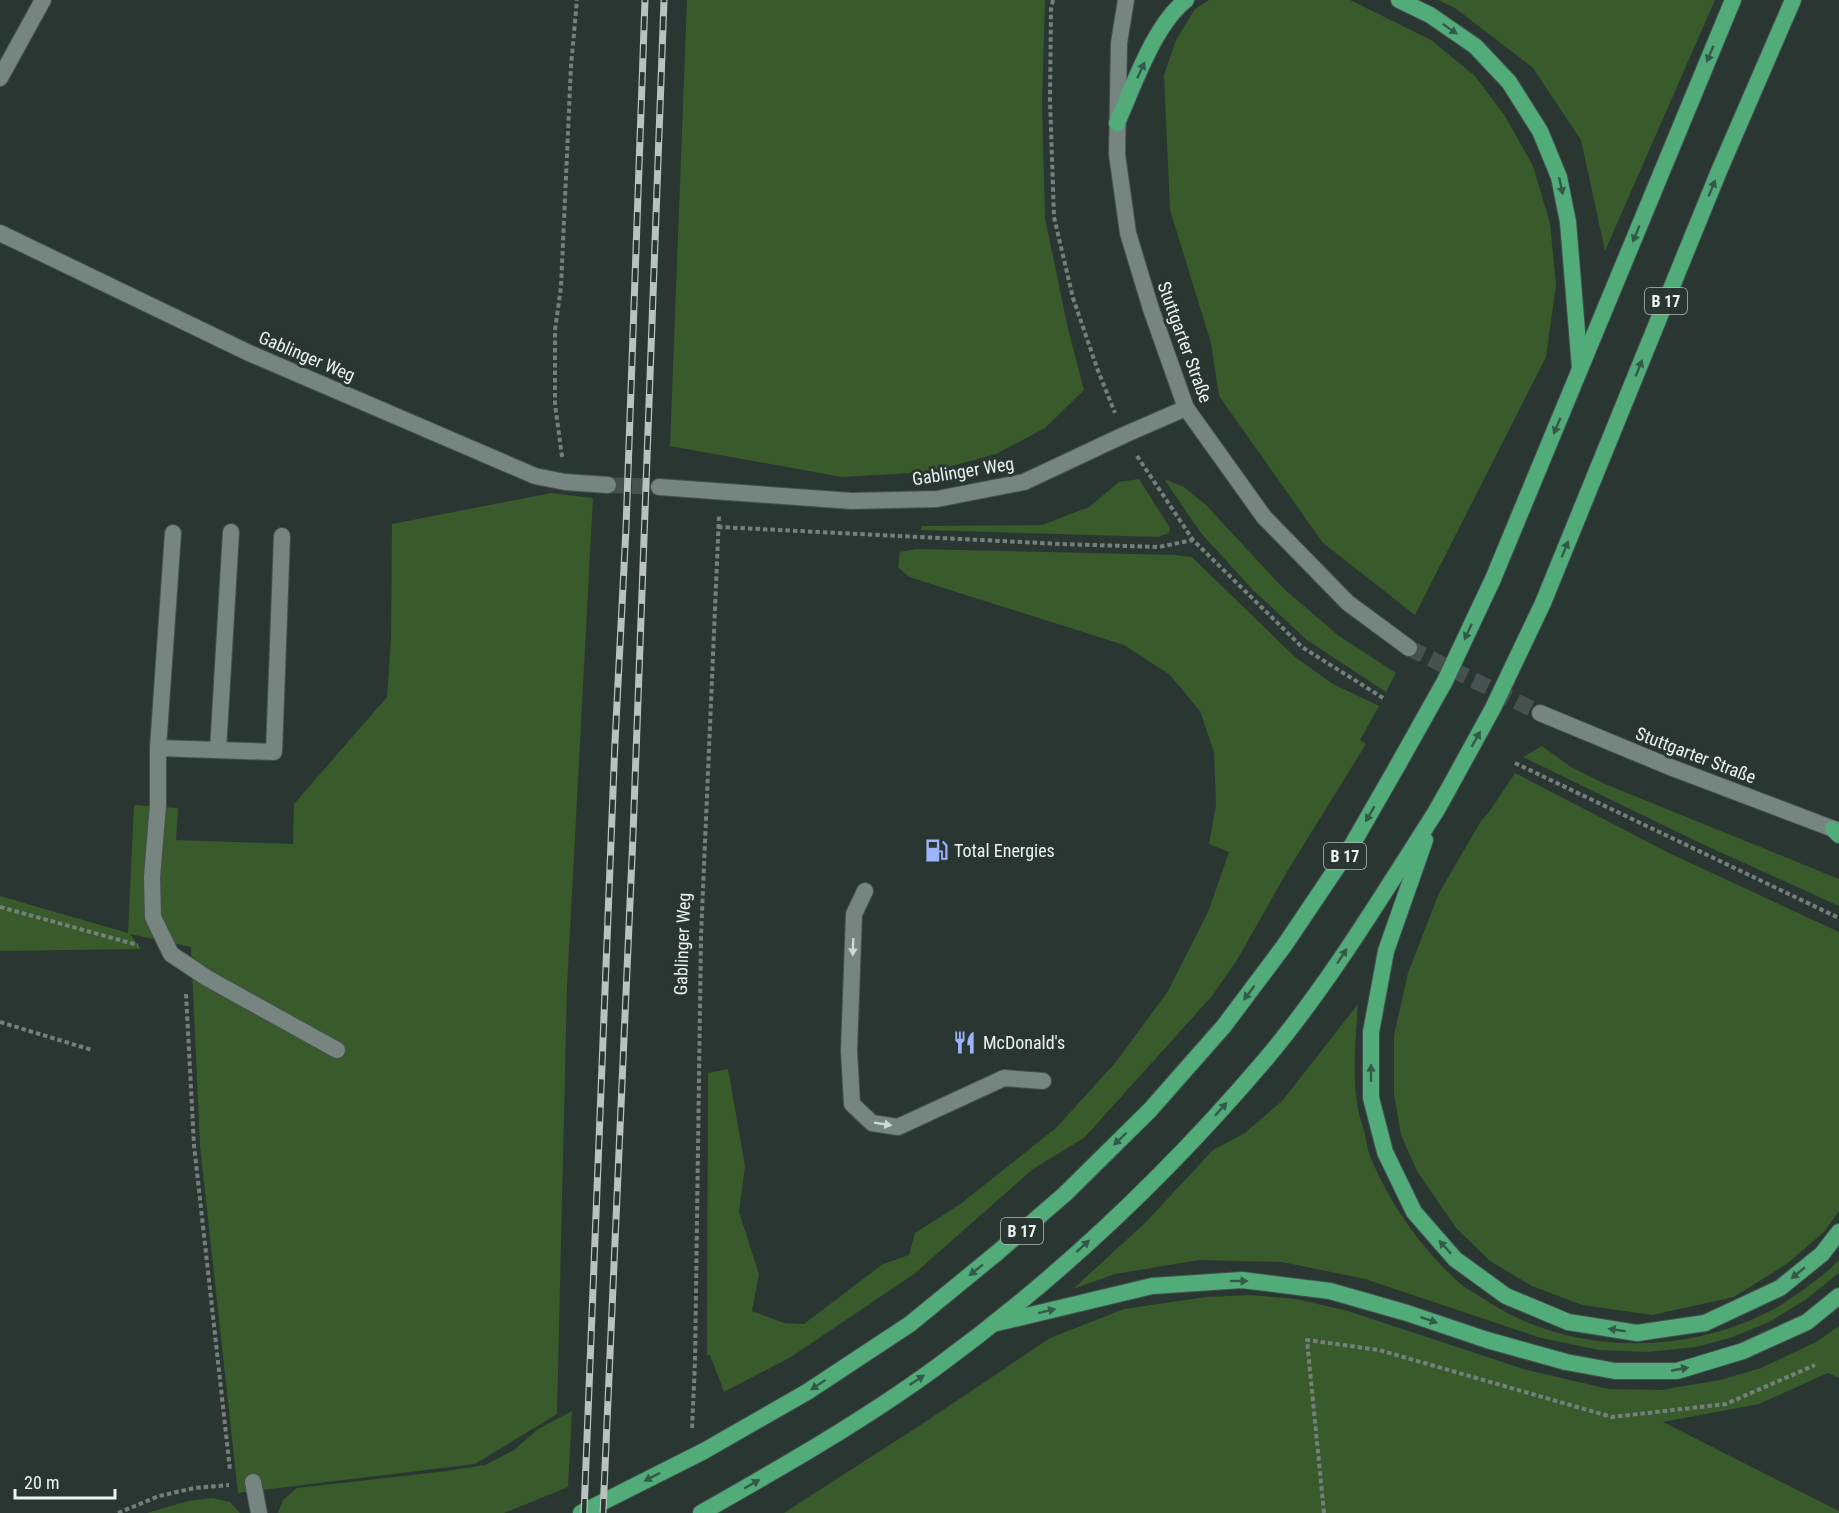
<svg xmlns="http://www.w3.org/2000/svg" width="1839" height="1513" viewBox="0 0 1839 1513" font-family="'Roboto Condensed',sans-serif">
<rect width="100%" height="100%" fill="#293632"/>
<g fill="#395a2b">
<polygon points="687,0 1045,0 1042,103 1045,218 1068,329 1084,390 1045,428 996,454 930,472 842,477 670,446"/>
<polygon points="1209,0 1350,0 1431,40 1475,76 1505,116 1533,166 1550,223 1556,285 1546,357 1415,615 1323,543 1219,396 1211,343 1170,210 1164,75 1176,40 1195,9"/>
<polygon points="1438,0 1715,0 1605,251 1581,140 1533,68 1455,8"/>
<polygon points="1139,479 1170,528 1169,533 1158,537 921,530 922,526 1042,525 1089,507 1119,482"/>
<polygon points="1164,479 1184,487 1206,505 1283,588 1339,636 1396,673 1386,692 1307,640 1253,590 1201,533"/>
<polygon points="551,493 593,498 567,987 557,1414 475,1464 238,1493 200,1146 191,947 130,934 141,949 0,951 0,896 128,933 134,805 178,808 176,840 293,844 294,804 387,697 391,638 392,524"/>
<polygon points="916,549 1175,555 1192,557 1295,657 1333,684 1379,706 1360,740 1366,744 1288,870 1237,960 1212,996 1084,1138 1033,1169 914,1274 791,1357 724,1392 710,1355 707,1355 708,1073 728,1069 745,1166 739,1212 759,1274 752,1311 784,1323 804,1324 883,1264 909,1255 915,1233 959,1205 1056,1128 1116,1062 1168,991 1208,912 1229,852 1209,844 1216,805 1214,752 1200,711 1170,675 1124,645 909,577 898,567 900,552"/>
<polygon points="1542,746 1571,767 1605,784 1839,879 1839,906 1700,843 1523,757"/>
<polygon points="1515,773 1669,853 1839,932 1839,1211 1825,1231 1788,1263 1734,1297 1652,1315 1582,1305 1532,1286 1490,1261 1456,1228 1417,1171 1401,1135 1394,1094 1394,1035 1408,973 1439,893 1481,821 1489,812"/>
<path d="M1358 1004C1356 1036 1352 1071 1357 1103 1358 1112 1361 1121 1364 1130 1366 1139 1367 1148 1370 1156 1389 1202 1419 1245 1455 1279 1462 1286 1472 1291 1481 1297 1564 1355 1681 1357 1770 1311 1779 1307 1788 1300 1797 1294 1811 1284 1827 1273 1839 1260V1273L1805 1300 1769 1322 1730 1338 1696 1347 1648 1352 1599 1350 1541 1338 1365 1279 1282 1262 1199 1260 1115 1274 1073 1289 1145 1223 1213 1150 1245 1133 1283 1100Z"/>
<polygon points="1251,1295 1296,1299 1348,1311 1527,1370 1609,1389 1661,1390 1720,1380 1761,1368 1816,1342 1839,1326 1839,1378 1828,1373 1759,1404 1663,1422 1839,1511 1839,1513 784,1513 928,1420 1050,1338 1124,1309 1206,1297"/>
<polygon points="572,1411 568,1487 504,1513 278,1513 283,1500 297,1488 447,1471 485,1465 514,1450 538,1429"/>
<polygon points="212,1498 230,1502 240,1513 147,1513 188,1501"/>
</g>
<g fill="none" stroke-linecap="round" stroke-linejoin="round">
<polyline stroke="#46524f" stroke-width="16" stroke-dasharray="16 8" stroke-linecap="butt" points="608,485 659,487"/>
<polyline stroke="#46524f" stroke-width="16" stroke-dasharray="16 8" stroke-linecap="butt" points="1409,648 1540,713"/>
<defs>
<g id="service">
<polyline points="0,78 43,0"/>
<polyline points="173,533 158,748 158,805 152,877 153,917 171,954 207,978 337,1050"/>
<polyline points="158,748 274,752 282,536"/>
<polyline points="218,750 231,532"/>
<polyline points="865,891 854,914 849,1051 852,1104 872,1123 898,1127 1004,1078 1043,1081"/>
<polyline points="253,1482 259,1513"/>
</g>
<g id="minor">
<polyline points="0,233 249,353 535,476 565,482 608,485"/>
<polyline points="659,487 852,501 937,499 1024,482 1124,435 1186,408"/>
</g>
<g id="secondary">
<polyline points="1126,0 1119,43 1117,154 1128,233 1151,309 1186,408 1264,517 1348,603 1409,648"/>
<polyline points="1540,713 1670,767 1839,831"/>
</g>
<g id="trunk">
<polyline points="1399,0 1430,15 1475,46 1509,82 1540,131 1559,177 1568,222 1580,368"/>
<path d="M1117 123C1134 85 1154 25 1186 0"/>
<polyline points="1493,579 1733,0"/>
<polyline points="1543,603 1719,171 1793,0"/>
<polyline points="1833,829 1839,835"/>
<polyline points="1425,840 1386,951 1371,1032 1371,1098 1385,1152 1414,1212 1455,1259 1506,1296 1568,1322 1637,1333 1705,1323 1780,1288 1822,1254 1839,1232"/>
<polyline points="997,1323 1152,1286 1242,1280 1330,1291 1407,1313 1487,1340 1566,1362 1615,1371 1677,1371 1743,1351 1807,1322 1839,1296"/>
<polyline points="581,1513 704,1451 807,1392 910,1324 998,1252 1065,1194 1150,1110 1224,1026 1284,946 1352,845 1399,763"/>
<path d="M701 1513C782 1467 863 1421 938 1366 1058 1278 1169 1173 1265 1060 1329 984 1381 897 1435 813L1448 790"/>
</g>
</defs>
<use href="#service" stroke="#46514e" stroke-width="18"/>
<use href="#minor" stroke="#46514e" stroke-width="18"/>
<use href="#secondary" stroke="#46514e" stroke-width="18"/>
<use href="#trunk" stroke="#46514e" stroke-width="18"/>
<g stroke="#75807c" stroke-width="4" stroke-dasharray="4.5 3" stroke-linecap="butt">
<polyline points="1053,0 1051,9 1050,99 1054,217 1073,298 1097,368 1115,413"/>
<polyline points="1137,456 1193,540 1302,647 1383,698"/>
<polyline points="562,457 555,404 555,330 561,287 571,66 577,0"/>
<polyline points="718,527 1061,544 1159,547 1193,540"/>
<polyline points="1515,763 1839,918"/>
<polyline points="0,907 138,945"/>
<polyline points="186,994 194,1145 230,1470"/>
<polyline points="0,1022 92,1050"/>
<polyline points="692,1428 695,1362 701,936 719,515"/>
<polyline points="118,1513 159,1496 194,1488 229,1485"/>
<polyline points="1324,1513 1307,1340 1379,1350 1612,1417 1726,1404 1815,1365"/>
</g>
<use href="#service" stroke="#768580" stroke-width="16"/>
<use href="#minor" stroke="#768580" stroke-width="16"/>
<use href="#secondary" stroke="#768580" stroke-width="16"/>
<use href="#trunk" stroke="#51ac7a" stroke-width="16"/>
<defs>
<g id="rail">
<polyline points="584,1513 615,742 626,528 645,0"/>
<polyline points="603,1513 633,835 664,0"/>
</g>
</defs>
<use href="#rail" stroke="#b9c2bf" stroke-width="7"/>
<use href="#rail" stroke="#293632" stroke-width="4.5" stroke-dasharray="14" stroke-linecap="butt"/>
<defs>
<g id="trunk-bridge">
<polyline points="1399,763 1445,681 1493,579"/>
<polyline points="1448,790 1493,708 1543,603"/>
</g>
</defs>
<use href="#trunk-bridge" stroke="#46514e" stroke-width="18" stroke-linecap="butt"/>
<use href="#trunk-bridge" stroke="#51ac7a" stroke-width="16"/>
</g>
<defs><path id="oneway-solid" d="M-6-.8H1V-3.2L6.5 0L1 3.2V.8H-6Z" transform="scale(1.5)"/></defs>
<g fill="#355948">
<use href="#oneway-solid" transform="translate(1450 29) rotate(35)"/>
<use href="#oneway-solid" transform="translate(1710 54) rotate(113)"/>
<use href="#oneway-solid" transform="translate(1141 70) rotate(-65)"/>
<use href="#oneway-solid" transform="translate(1561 186) rotate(78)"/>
<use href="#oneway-solid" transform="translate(1712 188) rotate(-68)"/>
<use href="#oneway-solid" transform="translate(1636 234) rotate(112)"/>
<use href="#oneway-solid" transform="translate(1639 368) rotate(-68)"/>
<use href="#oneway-solid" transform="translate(1557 426) rotate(113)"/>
<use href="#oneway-solid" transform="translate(1565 549) rotate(-68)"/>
<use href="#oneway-solid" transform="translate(1468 632) rotate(115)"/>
<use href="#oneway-solid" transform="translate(1476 739) rotate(-61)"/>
<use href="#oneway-solid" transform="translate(1370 814) rotate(120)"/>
<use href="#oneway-solid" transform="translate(1342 956) rotate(-57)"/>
<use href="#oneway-solid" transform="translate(1249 993) rotate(127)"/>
<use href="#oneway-solid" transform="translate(1371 1073) rotate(-90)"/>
<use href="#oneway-solid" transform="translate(1221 1109) rotate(-48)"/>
<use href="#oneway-solid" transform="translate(1120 1139) rotate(136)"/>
<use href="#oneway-solid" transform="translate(1083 1246) rotate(-42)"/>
<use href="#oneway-solid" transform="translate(1445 1247) rotate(-132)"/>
<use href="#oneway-solid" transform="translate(976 1270) rotate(141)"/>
<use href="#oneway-solid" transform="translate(1798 1273) rotate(141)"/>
<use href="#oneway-solid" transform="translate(1239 1281)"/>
<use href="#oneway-solid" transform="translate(1047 1311) rotate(-14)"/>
<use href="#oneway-solid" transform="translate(1429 1320) rotate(19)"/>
<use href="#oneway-solid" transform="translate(1617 1330) rotate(-171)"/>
<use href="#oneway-solid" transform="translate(1680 1369) rotate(-11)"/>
<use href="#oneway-solid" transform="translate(917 1380) rotate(-34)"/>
<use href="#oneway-solid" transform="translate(818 1385) rotate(146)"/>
<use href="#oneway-solid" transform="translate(652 1477) rotate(153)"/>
<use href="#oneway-solid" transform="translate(752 1484) rotate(-30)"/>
</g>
<g fill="#ced8d5">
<use href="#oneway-solid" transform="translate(853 947) rotate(92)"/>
<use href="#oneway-solid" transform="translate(883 1124) rotate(9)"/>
</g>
<defs>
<symbol id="fuel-bare" viewBox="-9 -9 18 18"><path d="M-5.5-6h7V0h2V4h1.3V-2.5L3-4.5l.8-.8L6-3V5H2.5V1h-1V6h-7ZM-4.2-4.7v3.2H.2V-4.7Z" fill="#9bb4fd" stroke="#293632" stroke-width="2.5" paint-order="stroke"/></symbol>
<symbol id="restaurant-bare" viewBox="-9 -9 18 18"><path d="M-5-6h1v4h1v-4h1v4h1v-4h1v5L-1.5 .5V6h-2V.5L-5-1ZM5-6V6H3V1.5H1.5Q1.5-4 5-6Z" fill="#9bb4fd" stroke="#293632" stroke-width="2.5" paint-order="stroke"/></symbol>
</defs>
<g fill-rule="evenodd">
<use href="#fuel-bare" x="920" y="834" width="33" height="33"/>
<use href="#restaurant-bare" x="948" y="1026" width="33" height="33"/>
</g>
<g text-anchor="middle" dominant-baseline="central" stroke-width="6" stroke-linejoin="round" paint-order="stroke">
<g fill="#293632" stroke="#b2bbb8" stroke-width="1.5">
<rect x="1645" y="288" width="42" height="26" rx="4.5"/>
<rect x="1324" y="843" width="42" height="26" rx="4.5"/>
<rect x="1001" y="1218" width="42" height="26" rx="4.5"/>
</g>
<g font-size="16" font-weight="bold" fill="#ecf4f1">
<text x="1666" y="301">B 17</text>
<text x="1345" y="856">B 17</text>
<text x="1022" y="1231">B 17</text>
</g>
<g font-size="18" fill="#ecf4f1" stroke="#293632">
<text transform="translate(1185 342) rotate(70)">Stuttgarter Straße</text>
<text transform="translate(307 356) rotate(23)">Gablinger Weg</text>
<text transform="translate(963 471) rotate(-9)">Gablinger Weg</text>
<text transform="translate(1696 755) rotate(21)">Stuttgarter Straße</text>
<text transform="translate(682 944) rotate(-88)">Gablinger Weg</text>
</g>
<g font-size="18" fill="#ecf4f1" stroke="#293632" text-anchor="start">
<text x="954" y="850">Total Energies</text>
<text x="983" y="1042">McDonald's</text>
</g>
</g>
<path d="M15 1489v9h100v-9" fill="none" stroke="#ecf4f1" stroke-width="3"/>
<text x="24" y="1489" font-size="18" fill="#ecf4f1" stroke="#293632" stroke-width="4.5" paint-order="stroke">20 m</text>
</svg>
